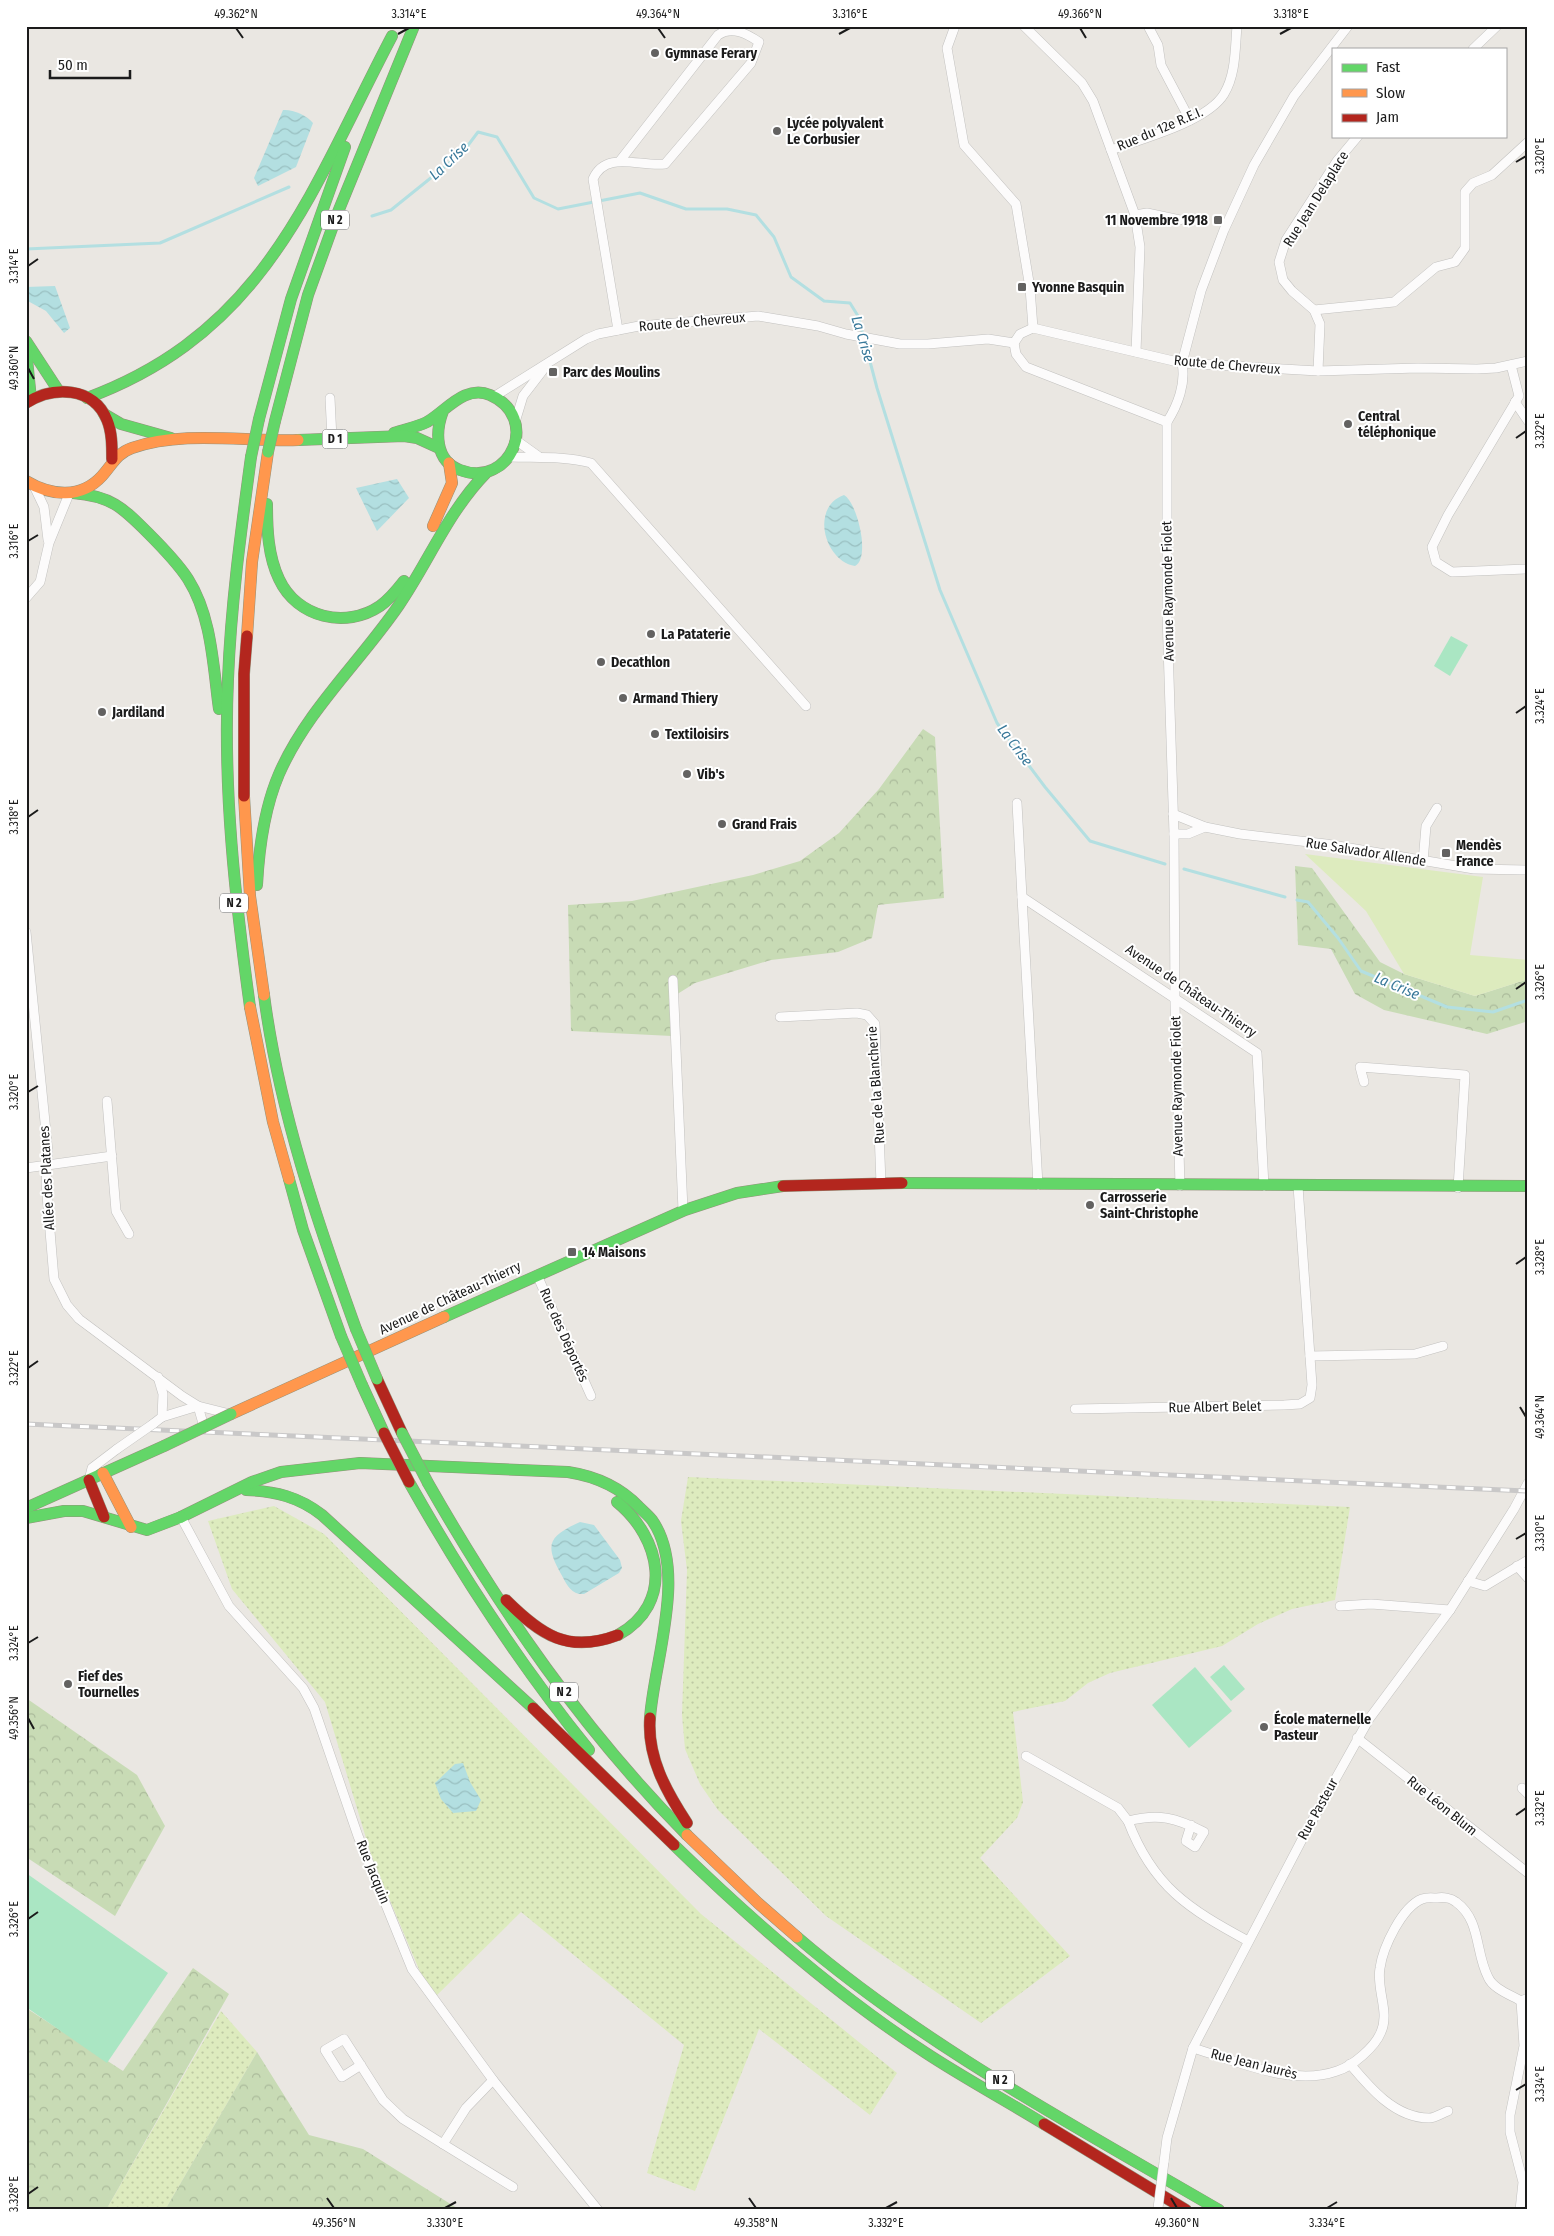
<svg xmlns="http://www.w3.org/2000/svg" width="1554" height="2236" viewBox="0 0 1554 2236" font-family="'Fira Sans Condensed',sans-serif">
<defs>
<pattern id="grass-dots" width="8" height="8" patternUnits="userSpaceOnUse" patternTransform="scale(1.25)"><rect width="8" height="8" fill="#ddebbe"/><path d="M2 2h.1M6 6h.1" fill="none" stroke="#bdc9a3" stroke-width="1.8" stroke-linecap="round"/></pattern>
<pattern id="forest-crowns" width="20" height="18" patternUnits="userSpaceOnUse" patternTransform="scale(1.25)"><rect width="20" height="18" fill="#c8dbb5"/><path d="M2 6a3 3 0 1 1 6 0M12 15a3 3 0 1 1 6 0" fill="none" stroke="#abbb9b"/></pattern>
<pattern id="water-waves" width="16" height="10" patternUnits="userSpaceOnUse" patternTransform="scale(1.25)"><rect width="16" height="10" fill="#b3dfe1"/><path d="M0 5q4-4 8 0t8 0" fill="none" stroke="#99bfc0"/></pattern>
</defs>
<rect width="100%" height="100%" fill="#eae7e2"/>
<g fill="url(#grass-dots)">
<polygon points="688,1477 1350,1507 1335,1600 1292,1609 1258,1624 1222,1646 1110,1673 1088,1683 1065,1701 1013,1712 1023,1802 1017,1818 980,1858 1070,1956 981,2023 826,1916 718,1810 700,1784 685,1749 682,1715 687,1570 681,1521"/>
<polygon points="274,1506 324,1534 701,1914 897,2073 870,2115 759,2029 695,2191 647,2173 684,2045 521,1912 432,2000 372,1858 325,1702 232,1589 208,1521"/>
<polygon points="221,2011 257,2052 165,2210 106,2210"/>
</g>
<g fill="url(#forest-crowns)">
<polygon points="923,729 935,737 944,898 878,905 872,938 838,952 771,960 695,983 671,998 672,1036 571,1031 568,905 632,901 753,875 800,861 839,833 879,789"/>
<polygon points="1295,866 1312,868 1380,962 1404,974 1475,996 1528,979 1528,1021 1487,1034 1384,1010 1355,994 1331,949 1298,945"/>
<polygon points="26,1698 137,1775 165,1826 115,1916 26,1857"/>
<polygon points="193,1968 229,1994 106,2210 26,2210 26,2008 123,2071"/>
<polygon points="257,2052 309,2135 363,2149 460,2210 165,2210"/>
</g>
<polygon fill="#ddebbe" points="1305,854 1483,877 1470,955 1528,960 1528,979 1475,996 1404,974 1366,911"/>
<g fill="#aae6c3">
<polygon points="1451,636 1468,645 1450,676 1434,666"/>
<polygon points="1224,1665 1245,1689 1231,1701 1210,1677"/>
<polygon points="1195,1667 1232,1711 1189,1748 1152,1705"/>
<polygon points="26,1873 168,1973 107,2063 26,2007"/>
</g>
<g fill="url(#water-waves)">
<path d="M283 110C292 109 307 115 313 123L296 167 258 186 254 178Z"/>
<polygon points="55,286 70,328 64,333 46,311 26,300 26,287"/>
<polygon points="397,479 409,498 377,531 356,488"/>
<path d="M844 495C857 502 871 558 855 566 824 561 810 507 844 495Z"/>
<path d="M580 1522 594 1525 597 1529 620 1560 622 1568 619 1573 584 1594H579C569 1591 566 1583 561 1574 544 1544 549 1536 580 1522Z"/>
<polygon points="463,1763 470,1782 481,1800 476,1811 453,1813 441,1799 435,1783 455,1764"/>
</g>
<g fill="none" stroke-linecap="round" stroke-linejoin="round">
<g stroke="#b3dfe1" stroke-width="3">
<polyline points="372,216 391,210 463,152 478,132 497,137 534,198 558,209 640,193 686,209 727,209 756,215 774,237 791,277 824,301 850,303 858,316 877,388 940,590 997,723 1045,787 1090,841 1165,864"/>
<polyline points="26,249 160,243 289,187"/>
<polyline points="1184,869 1285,897"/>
<polyline points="1297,900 1308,902 1338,938 1361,971 1447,1007 1493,1012 1528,1000"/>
</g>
<defs>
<g id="street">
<polyline points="955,26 947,48 964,145 1016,204 1030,288 1033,328"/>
<polyline points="1024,26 1082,83 1093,101 1135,215 1140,247 1136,352"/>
<polyline points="1148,26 1158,45 1161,65 1190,120"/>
<polyline points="1473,49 1497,26"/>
<path d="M1111 150C1141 139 1207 122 1224 94 1236 74 1235 49 1237 26"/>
<polyline points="1135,215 1147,213 1180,220"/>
<polyline points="1314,310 1394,302 1436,267 1455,262 1465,248 1465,192 1473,183 1492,175 1528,142"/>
<path d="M618 330 593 179C606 150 639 167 665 164L751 63 759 42C746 33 732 26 718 35L619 162"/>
<polyline points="1014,343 1020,334 1033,328 1182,363 1318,371 1418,368 1477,369 1496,368 1528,361"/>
<polyline points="1014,343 1016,354 1026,367 1167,422"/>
<polyline points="1511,365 1519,396 1448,515 1432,547 1436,562 1452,572 1528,569"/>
<polyline points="1318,371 1320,324 1314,310 1292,291 1283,280 1279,262 1286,240 1337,161 1358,136"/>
<polyline points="495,396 586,339 598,334 639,326 758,316 818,326 846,334 900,344 928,344 988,339 1014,343"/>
<polyline points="330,398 332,439"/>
<polyline points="1515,402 1528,421"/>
<polyline points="516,419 523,396 543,370"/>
<polyline points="517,441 538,456"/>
<path d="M510 457C538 458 564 456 591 463L806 706"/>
<polyline points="35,488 44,507 48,540"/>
<polyline points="26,598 40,582 49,543 69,494"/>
<polyline points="1017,803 1022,897"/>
<polyline points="1173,814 1205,827 1240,834 1326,844 1474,869 1528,870"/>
<polyline points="1174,834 1188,834 1205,827"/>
<polyline points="1423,862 1426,826 1437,808"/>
<polyline points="26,932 48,1152 46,1183 54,1279 67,1305 79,1319 182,1396 198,1406 230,1414"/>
<polyline points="673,980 683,1210"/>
<polyline points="780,1017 857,1013 867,1015 875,1024 881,1184"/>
<polyline points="1364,1082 1360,1067 1465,1075 1458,1188"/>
<polyline points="107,1101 116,1211 129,1234"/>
<polyline points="26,1168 112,1156"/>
<polyline points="1038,1185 1022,897 1257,1053 1264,1186"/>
<path d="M1180 1186 1175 1004 1174 834 1167 614V422C1178 405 1186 383 1182 363L1201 291 1224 230 1254 165 1294 96 1348 26"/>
<polyline points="537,1275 591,1396"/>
<polyline points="1310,1356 1415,1354 1443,1346"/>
<polyline points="1075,1409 1284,1405 1300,1404 1310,1398 1312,1385 1298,1186"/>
<polyline points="162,1417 198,1406 204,1427"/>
<polyline points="153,1424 162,1417 163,1394 158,1377"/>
<polyline points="89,1480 92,1468 117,1449"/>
<polyline points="181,1517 229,1606 303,1688 314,1708 358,1836 412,1969 493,2080 598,2210"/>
<polyline points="1517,1566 1528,1578"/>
<polyline points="1468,1581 1485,1586 1528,1560"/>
<polyline points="1340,1606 1371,1604 1450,1610"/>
<polyline points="1357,1738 1528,1873"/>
<path d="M1026 1756 1118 1808 1128 1821C1159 1813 1176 1818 1204 1832L1195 1847 1186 1841 1191 1825"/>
<polyline points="1522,1788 1528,1794"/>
<path d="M1128 1821C1153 1887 1189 1909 1248 1941"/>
<path d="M1193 2048C1237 2061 1292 2087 1337 2071 1353 2066 1375 2047 1381 2032 1390 2012 1376 1989 1380 1968 1383 1947 1402 1907 1422 1899 1427 1897 1433 1898 1437 1898 1443 1897 1451 1898 1456 1902 1481 1920 1475 1952 1488 1977 1493 1989 1511 1995 1521 2001"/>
<path d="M1350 2064C1370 2088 1395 2118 1429 2118 1435 2118 1442 2113 1448 2111"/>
<polyline points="361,2065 342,2077 325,2050 344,2039 383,2100 403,2119 443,2144"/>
<polyline points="493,2080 466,2108 443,2144 513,2187"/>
<polyline points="1164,2162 1167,2138 1193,2048 1307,1830 1369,1719 1450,1610 1514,1509 1528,1483"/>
<polyline points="1520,2210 1523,2182 1510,2132 1510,2115 1524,2046 1521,2001 1528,1998"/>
</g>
<g id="fast">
<polyline points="26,341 58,390"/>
<polyline points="26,349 31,399"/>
<path d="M87 398C267 331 310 192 392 36"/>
<polyline points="104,414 121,424 171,438"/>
<polyline points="259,419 291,299 345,147"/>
<polyline points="275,421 308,295 338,212 414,26"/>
<path d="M394 433C405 429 417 427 427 422 446 411 465 384 490 395 541 417 511 489 460 470 435 461 435 432 443 411"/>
<polyline points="298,440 404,436 417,438 439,448"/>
<path d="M73 493C111 496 122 507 148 533 162 547 177 562 188 579 212 617 213 666 219 709"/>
<path d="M267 504C267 529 268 556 279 579 297 618 346 629 380 606 390 599 397 590 404 581"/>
<path d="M257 885C259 847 264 809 279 774 307 710 360 662 399 605 429 561 448 512 486 473"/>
<path d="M264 995C279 1110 317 1221 356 1329"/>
<path d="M250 1007C235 898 223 789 228 679 231 604 241 531 251 457"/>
<polyline points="289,1179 303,1230 341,1336"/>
<polyline points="902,1183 1528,1186"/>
<polyline points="444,1317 685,1210 737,1193 783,1186"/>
<polyline points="362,1385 384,1433"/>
<path d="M409 1482C462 1576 521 1666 589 1750"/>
<path d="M428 1483C501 1611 583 1730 687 1835"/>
<path d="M246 1490C275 1491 299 1497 322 1515L533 1708"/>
<path d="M617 1502C661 1538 675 1603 618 1635"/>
<polyline points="26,1508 164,1446"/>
<path d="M181 1517 252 1482 281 1472 360 1463 568 1472C594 1476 620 1487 639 1507 643 1511 648 1515 652 1520 688 1571 654 1661 650 1718"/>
<polyline points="26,1518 64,1511 83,1511 147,1530 181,1517"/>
<path d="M674 1845C752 1921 835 1994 926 2053 964 2078 1005 2100 1044 2124"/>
<path d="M797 1937C924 2046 1075 2126 1219 2210"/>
</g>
<g id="slow">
<path d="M26 481C51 496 81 499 102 476 112 465 117 453 132 448 184 430 244 442 298 440"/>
<polyline points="433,526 452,483 449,463"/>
<polyline points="247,636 252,562 268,452"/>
<polyline points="244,796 250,896 264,995"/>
<polyline points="250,1007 273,1122 289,1179"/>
<polyline points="231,1414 444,1317"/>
<polyline points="103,1473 131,1527"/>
<polyline points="687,1835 758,1903 797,1937"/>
</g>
<g id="jam">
<path d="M26 403C53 386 93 386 107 420 112 432 112 446 112 459"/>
<polyline points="244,796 244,674 247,636"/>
<polyline points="783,1186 902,1183"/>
<polyline points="377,1379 402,1433"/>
<polyline points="89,1480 104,1517"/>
<path d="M506 1600C541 1635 568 1654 618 1635"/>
<polyline points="533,1708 674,1845"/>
<path d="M650 1718C647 1757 666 1791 687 1823"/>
<polyline points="1044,2124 1186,2210"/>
</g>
</defs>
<use href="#street" stroke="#c2c1bf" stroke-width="10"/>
<use href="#fast" stroke="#94927b" stroke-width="12"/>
<use href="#slow" stroke="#94927b" stroke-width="12"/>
<use href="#jam" stroke="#94927b" stroke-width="12"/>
<use href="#street" stroke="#fcfbfb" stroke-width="9"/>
<use href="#fast" stroke="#63d668" stroke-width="11"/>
<use href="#slow" stroke="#ff974d" stroke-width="11"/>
<use href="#jam" stroke="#b3261e" stroke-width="11"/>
<defs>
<polyline id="rail" points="26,1424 1528,1491"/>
</defs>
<use href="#rail" stroke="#c9c8c8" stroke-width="5"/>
<use href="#rail" stroke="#fff" stroke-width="3" stroke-dasharray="9" stroke-linecap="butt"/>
<defs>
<g id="street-bridge">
<polyline points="117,1449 153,1424"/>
<polyline points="1158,2208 1164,2162"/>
</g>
<g id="fast-bridge">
<polyline points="268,452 275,421"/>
<polyline points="251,457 259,419"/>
<polyline points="356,1329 377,1379"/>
<polyline points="341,1336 362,1385"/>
<polyline points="402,1433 428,1483"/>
<polyline points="164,1446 231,1414"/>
</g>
<polyline id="jam-bridge" points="384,1433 409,1482"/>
</defs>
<use href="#street-bridge" stroke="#c2c1bf" stroke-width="10" stroke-linecap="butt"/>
<use href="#fast-bridge" stroke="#a09180" stroke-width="12" stroke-linecap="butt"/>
<use href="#jam-bridge" stroke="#a09180" stroke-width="12" stroke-linecap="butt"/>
<use href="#street-bridge" stroke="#fcfbfb" stroke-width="9"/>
<use href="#fast-bridge" stroke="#63d668" stroke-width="11"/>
<use href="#jam-bridge" stroke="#b3261e" stroke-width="11"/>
</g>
<path fill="none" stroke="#1b1b1b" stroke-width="2" d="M236 28 243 38M658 28 665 38M1080 28 1086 38M398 34 409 28M839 34 850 28M1280 34 1291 28M1516 162 1526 156M28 266 38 259M28 368 34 379M1516 438 1526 431M28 541 38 535M1516 713 1526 706M28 817 38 810M1516 989 1526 982M28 1092 38 1086M1516 1264 1526 1257M28 1368 38 1361M1520 1407 1526 1417M1516 1539 1526 1533M28 1643 38 1637M28 1718 34 1729M1516 1815 1526 1808M28 1919 38 1912M1516 2090 1526 2084M28 2194 38 2187M327 2198 334 2208M749 2198 756 2208M1171 2198 1177 2208M445 2208 456 2202M886 2208 897 2202M1327 2208 1337 2202"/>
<g fill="#636261" stroke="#fff" stroke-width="2">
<circle cx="655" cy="53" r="5"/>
<circle cx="777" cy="131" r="5"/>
<rect x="1213" y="215" width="10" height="10" rx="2.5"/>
<rect x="1017" y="282" width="10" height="10" rx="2.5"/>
<rect x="548" y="367" width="10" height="10" rx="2.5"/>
<circle cx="1348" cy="424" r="5"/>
<circle cx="651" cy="634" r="5"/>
<circle cx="601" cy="662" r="5"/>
<circle cx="623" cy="698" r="5"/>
<circle cx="102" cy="712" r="5"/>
<circle cx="655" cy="734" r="5"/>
<circle cx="687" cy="774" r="5"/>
<circle cx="722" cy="824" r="5"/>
<rect x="1441" y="848" width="10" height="10" rx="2.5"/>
<circle cx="1090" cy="1205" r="5"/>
<rect x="567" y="1247" width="10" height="10" rx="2.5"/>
<circle cx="68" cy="1684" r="5"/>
<circle cx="1264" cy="1727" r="5"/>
</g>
<g text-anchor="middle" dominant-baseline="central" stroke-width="4" stroke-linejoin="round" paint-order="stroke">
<g fill="#fff" stroke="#5f5f5f" stroke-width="1">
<rect x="321" y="210.5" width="28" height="19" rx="4"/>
<rect x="322.5" y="429.5" width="25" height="19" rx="4"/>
<rect x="220" y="893.5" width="28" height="19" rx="4"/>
<rect x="550" y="1682.5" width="28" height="19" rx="4"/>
<rect x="986" y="2070.5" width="28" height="19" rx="4"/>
</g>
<g font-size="12" font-weight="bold" fill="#1b1b1b">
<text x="335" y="220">N 2</text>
<text x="335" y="439">D 1</text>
<text x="234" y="903">N 2</text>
<text x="564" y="1692">N 2</text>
<text x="1000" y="2080">N 2</text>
</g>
<g font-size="14" font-weight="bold" fill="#1b1b1b" stroke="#fff" text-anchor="start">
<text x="665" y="53">Gymnase Ferary</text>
<text x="787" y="123">Lycée polyvalent<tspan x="787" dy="16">Le Corbusier</tspan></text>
<text x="1208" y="220" text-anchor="end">11 Novembre 1918</text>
<text x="1032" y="287">Yvonne Basquin</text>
<text x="563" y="372">Parc des Moulins</text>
<text x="1358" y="416">Central<tspan x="1358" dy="16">téléphonique</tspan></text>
<text x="661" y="634">La Pataterie</text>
<text x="611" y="662">Decathlon</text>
<text x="633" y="698">Armand Thiery</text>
<text x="112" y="712">Jardiland</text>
<text x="665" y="734">Textiloisirs</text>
<text x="697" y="774">Vib's</text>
<text x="732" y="824">Grand Frais</text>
<text x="1456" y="845">Mendès<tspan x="1456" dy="16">France</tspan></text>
<text x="1100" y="1197">Carrosserie<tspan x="1100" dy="16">Saint-Christophe</tspan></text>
<text x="582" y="1252">14 Maisons</text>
<text x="78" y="1676">Fief des<tspan x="78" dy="16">Tournelles</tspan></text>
<text x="1274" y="1719">École maternelle<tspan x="1274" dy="16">Pasteur</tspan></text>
</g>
<g font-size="14" fill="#1b1b1b" stroke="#fff">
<text transform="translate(1160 129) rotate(-23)">Rue du 12e R.E.I.</text>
<text transform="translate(1316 199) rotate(-58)">Rue Jean Delaplace</text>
<text transform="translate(692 322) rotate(-5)">Route de Chevreux</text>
<text transform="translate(1227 365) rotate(5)">Route de Chevreux</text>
<text transform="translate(1168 591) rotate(-91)">Avenue Raymonde Fiolet</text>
<text transform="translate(1366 852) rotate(9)">Rue Salvador Allende</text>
<text transform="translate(1191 991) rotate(34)">Avenue de Château-Thierry</text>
<text transform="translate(876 1085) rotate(-94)">Rue de la Blancherie</text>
<text transform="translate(1177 1086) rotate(-91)">Avenue Raymonde Fiolet</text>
<text transform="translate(47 1178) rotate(-93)">Allée des Platanes</text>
<text transform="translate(450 1298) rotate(-25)">Avenue de Château-Thierry</text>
<text transform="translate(564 1335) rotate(66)">Rue des Déportés</text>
<text transform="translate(1215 1407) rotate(-1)">Rue Albert Belet</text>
<text transform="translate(1442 1806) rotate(39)">Rue Léon Blum</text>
<text transform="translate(1318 1809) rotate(-61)">Rue Pasteur</text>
<text transform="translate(373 1872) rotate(68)">Rue Jacquin</text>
<text transform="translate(1254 2064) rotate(14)">Rue Jean Jaurès</text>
</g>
<g font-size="15" font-style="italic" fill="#39799a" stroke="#fff">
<text transform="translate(449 161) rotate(-43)">La Crise</text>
<text transform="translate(863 339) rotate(73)">La Crise</text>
<text transform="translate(1015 745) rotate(53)">La Crise</text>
<text transform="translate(1397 986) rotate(23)">La Crise</text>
</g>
</g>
<rect width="1554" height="2236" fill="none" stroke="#ffffff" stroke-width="55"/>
<rect x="1332" y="48" width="175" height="90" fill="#ffffff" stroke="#a4a4a4"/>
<rect x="1342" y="64" width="25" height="8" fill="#63d668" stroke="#a4a4a4"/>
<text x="1376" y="72" font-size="15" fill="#1b1b1b">Fast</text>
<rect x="1342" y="89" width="25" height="8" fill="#ff974d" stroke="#a4a4a4"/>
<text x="1376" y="98" font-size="15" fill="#1b1b1b">Slow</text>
<rect x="1342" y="114" width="25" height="8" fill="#b3261e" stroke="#a4a4a4"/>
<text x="1376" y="122" font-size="15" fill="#1b1b1b">Jam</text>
<path d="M50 70v8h80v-8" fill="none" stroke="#1b1b1b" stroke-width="2.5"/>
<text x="58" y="70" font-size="15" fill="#1b1b1b" stroke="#ffffff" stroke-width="4" paint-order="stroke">50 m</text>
<rect x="28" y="28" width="1498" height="2180" fill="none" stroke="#1b1b1b" stroke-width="2"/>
<g font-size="12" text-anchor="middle" fill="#1b1b1b">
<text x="236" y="18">49.362°N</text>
<text x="409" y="18">3.314°E</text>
<text x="658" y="18">49.364°N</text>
<text x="850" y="18">3.316°E</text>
<text x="1080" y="18">49.366°N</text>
<text x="1291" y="18">3.318°E</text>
<text transform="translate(1540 156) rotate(-90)" y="4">3.320°E</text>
<text transform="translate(14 266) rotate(-90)" y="4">3.314°E</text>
<text transform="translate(14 368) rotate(-90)" y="4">49.360°N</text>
<text transform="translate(1540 431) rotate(-90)" y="4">3.322°E</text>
<text transform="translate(14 541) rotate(-90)" y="4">3.316°E</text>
<text transform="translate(1540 706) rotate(-90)" y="4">3.324°E</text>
<text transform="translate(14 817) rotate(-90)" y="4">3.318°E</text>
<text transform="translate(1540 982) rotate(-90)" y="4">3.326°E</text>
<text transform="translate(14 1092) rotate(-90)" y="4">3.320°E</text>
<text transform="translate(1540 1257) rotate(-90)" y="4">3.328°E</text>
<text transform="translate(14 1368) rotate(-90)" y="4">3.322°E</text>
<text transform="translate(1540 1417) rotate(-90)" y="4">49.364°N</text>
<text transform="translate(1540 1533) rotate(-90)" y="4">3.330°E</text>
<text transform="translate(14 1643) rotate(-90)" y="4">3.324°E</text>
<text transform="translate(14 1718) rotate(-90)" y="4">49.356°N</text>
<text transform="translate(1540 1808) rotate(-90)" y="4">3.332°E</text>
<text transform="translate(14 1919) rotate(-90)" y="4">3.326°E</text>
<text transform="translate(1540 2084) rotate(-90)" y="4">3.334°E</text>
<text transform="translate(14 2194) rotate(-90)" y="4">3.328°E</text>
<text x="334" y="2227">49.356°N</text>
<text x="445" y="2227">3.330°E</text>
<text x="756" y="2227">49.358°N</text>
<text x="886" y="2227">3.332°E</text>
<text x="1177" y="2227">49.360°N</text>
<text x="1327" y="2227">3.334°E</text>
</g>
</svg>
